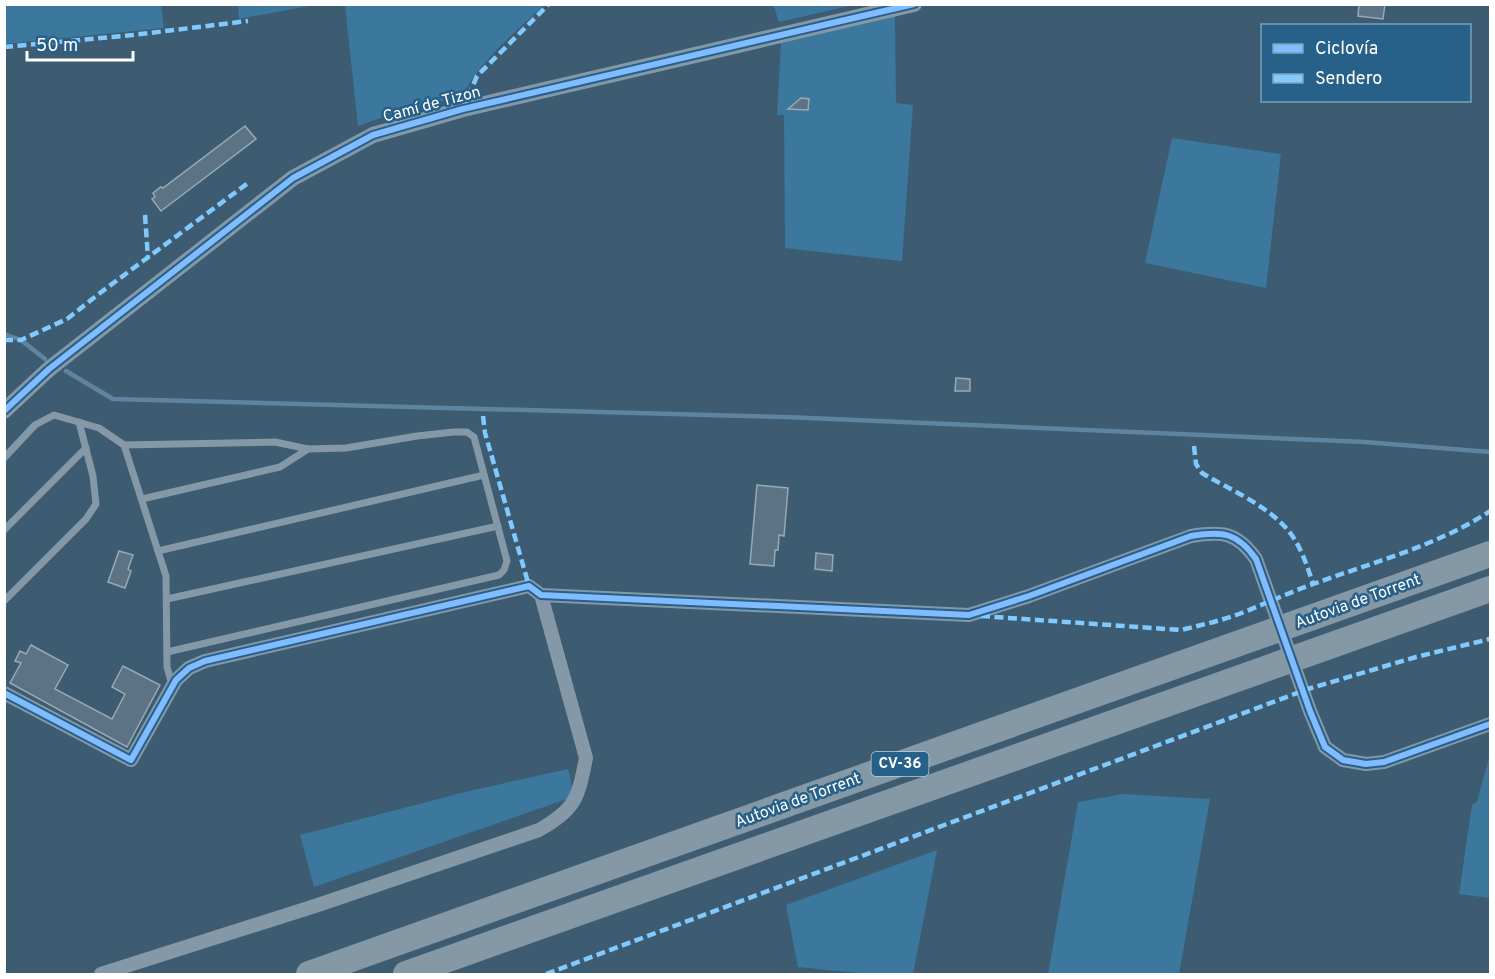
<svg xmlns="http://www.w3.org/2000/svg" width="1495" height="979" viewBox="0 0 1495 979" font-family="Overpass,sans-serif">
<rect width="100%" height="100%" fill="#3d5c72"/>
<g fill="#3c779e">
<polygon points="5,4 161,5 164,28 5,44"/>
<polygon points="773,4 853,4 853,5 779,22"/>
<polygon points="238,5 238,4 314,5 239,19"/>
<path d="M345 5V4L544 5C518 30 475 65 462 98 424 103 393 113 358 126Z"/>
<polygon points="895,15 896,103 913,105 902,261 785,248 784,115 777,115 781,42"/>
<polygon points="1172,138 1281,154 1266,288 1145,263"/>
<polygon points="1490,754 1490,898 1459,894 1472,805 1477,802"/>
<polygon points="568,769 573,790 567,799 314,887 300,835 469,791"/>
<polygon points="1123,794 1210,799 1179,974 1048,974 1078,802"/>
<polygon points="937,850 913,974 869,974 798,967 786,905"/>
</g>
<g fill="none" stroke-linecap="round" stroke-linejoin="round">
<g stroke="#5f849f" stroke-width="4.5">
<polyline points="4,334 21,340 45,359"/>
<polyline points="66,371 113,399 785,417 1365,442 1490,452"/>
</g>
</g>
<g fill="#5b7384" stroke="#98a9b6" stroke-width="1.5">
<polygon points="1359,4 1385,4 1383,19 1358,16"/>
<polygon points="801,98 809,99 808,110 788,109"/>
<polygon points="245,126 256,139 161,211 152,199 155,197 153,193 161,187 163,188"/>
<polygon points="956,378 970,379 970,391 955,391"/>
<polygon points="757,485 788,488 784,536 779,535 778,550 775,550 774,566 750,564"/>
<polygon points="119,551 133,555 128,569 131,571 125,588 108,582"/>
<polygon points="816,553 833,555 832,571 815,569"/>
<polygon points="31,645 68,665 55,689 112,719 125,694 112,687 123,666 160,685 127,747 10,683 21,663 15,661 20,651 26,654"/>
</g>
<g fill="none" stroke-linecap="round" stroke-linejoin="round">
<g stroke="#8498a8" stroke-width="7">
<polyline points="124,445 275,442 308,449 346,448 417,436 454,432 467,432 474,437 507,561 504,570 499,575 167,652"/>
<polyline points="4,458 35,425 54,415 99,428 124,445 166,576 167,667 172,685"/>
<polyline points="142,499 280,467 308,449"/>
<polyline points="4,530 86,448"/>
<polyline points="158,551 484,475"/>
<polyline points="167,599 498,526"/>
<polyline points="4,601 86,519 96,504 93,476 79,422"/>
</g>
<g stroke="#8498a8" stroke-width="14">
<path d="M4 693 131 760 176 680 189 668 205 661 529 586 541 595 969 615 1029 596 1191 536C1222 531 1237 532 1256 559L1310 711 1325 747 1343 760 1366 764 1384 762 1490 724"/>
<path d="M101 974 318 905 539 830C576 809 578 798 586 758L541 595"/>
</g>
<polyline stroke="#8498a8" stroke-width="16" points="4,411 49,369 293,178 373,135 463,109 914,4"/>
<g stroke="#8498a6" stroke-width="26">
<polyline points="309,974 1490,554"/>
<polyline points="406,974 1490,589"/>
</g>
<g stroke="#80caff" stroke-width="4.5" stroke-dasharray="9 4.5" stroke-linecap="butt">
<polyline points="4,47 133,35 248,21"/>
<polyline points="463,109 477,76 549,4"/>
<polyline points="145,215 148,258"/>
<polyline points="4,340 21,340 67,319 100,293 248,183"/>
<polyline points="483,416 485,433 529,586"/>
<path d="M1194 446 1196 464 1202 473C1230 490 1265 504 1287 529 1300 544 1307 565 1313 584"/>
<path d="M981 616 1181 630C1201 625 1220 621 1239 614 1265 604 1290 592 1316 583 1374 562 1439 545 1490 511"/>
<polyline points="546,974 1308,689 1416,657 1490,639"/>
</g>
<defs>
<g id="cycleway">
<polyline points="4,411 49,369 293,178 373,135 463,109 914,4"/>
<path d="M4 693 131 760 176 680 189 668 205 661 529 586 541 595 969 615 1029 596 1191 536C1222 531 1237 532 1256 559L1310 711 1325 747 1343 760 1366 764 1384 762 1490 724"/>
</g>
</defs>
<use href="#cycleway" stroke="#276088" stroke-width="10"/>
<use href="#cycleway" stroke="#80bcff" stroke-width="6"/>
</g>
<g text-anchor="middle" dominant-baseline="central" stroke-width="5" stroke-linejoin="round" paint-order="stroke">
<rect fill="#276088" stroke="#becfdb" stroke-width="1.5" x="871.5" y="752" width="57" height="24" rx="4.5"/>
<g font-size="15" font-weight="bold" fill="#fff">
<text x="900" y="764">CV-36</text>
</g>
<g font-size="16" fill="#fff" stroke="#276088">
<text transform="translate(432 105) rotate(-15)">Camí de Tizon</text>
<text transform="translate(1358 602) rotate(-20)">Autovia de Torrent</text>
<text transform="translate(798 801) rotate(-20)">Autovia de Torrent</text>
</g>
</g>
<rect width="1495" height="979" fill="none" stroke="#ffffff" stroke-width="12"/>
<rect x="1261" y="24" width="210" height="78" fill="#276088" stroke="#7da0b8" stroke-width="1.5"/>
<rect x="1273" y="44" width="30" height="9" fill="#80bcff" stroke="#7da0b8" stroke-width="1.5"/>
<text x="1315" y="54" font-size="18" fill="#ffffff">Ciclovía</text>
<rect x="1273" y="74" width="30" height="9" fill="#80caff" stroke="#7da0b8" stroke-width="1.5"/>
<text x="1315" y="84" font-size="18" fill="#ffffff">Sendero</text>
<path d="M27 51v9h106v-9" fill="none" stroke="#ffffff" stroke-width="3"/>
<text x="36" y="51" font-size="18" fill="#ffffff" stroke="#276088" stroke-width="4.5" paint-order="stroke">50 m</text>
</svg>
